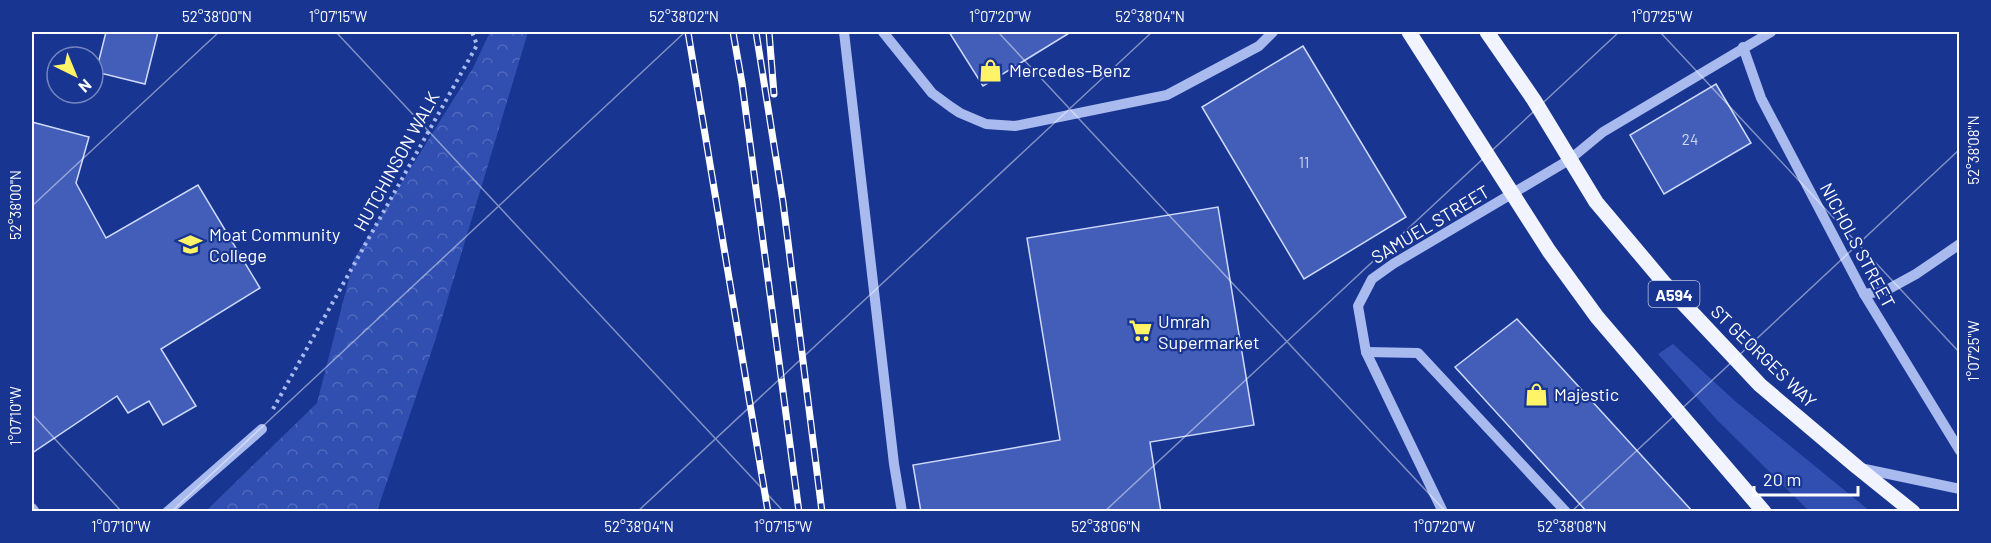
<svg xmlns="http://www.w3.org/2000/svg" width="1991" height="543" viewBox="0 0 1991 543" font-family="Barlow,sans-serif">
<defs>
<pattern id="forest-crowns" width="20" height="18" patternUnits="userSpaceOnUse" patternTransform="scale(1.5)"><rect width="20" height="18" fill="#304fb1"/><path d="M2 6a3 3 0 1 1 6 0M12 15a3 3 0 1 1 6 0" fill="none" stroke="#4f69bd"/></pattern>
</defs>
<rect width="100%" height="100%" fill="#193592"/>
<polygon fill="#304fb1" points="1673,344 1735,401 1870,511 1809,511 1717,420 1658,354"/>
<polygon fill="url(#forest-crowns)" points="490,32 528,32 435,341 377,511 206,511 317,403 354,259 473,68"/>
<g fill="#425eb9" stroke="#cfdafb" stroke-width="1.5">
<polygon points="106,32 158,32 145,84 96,72"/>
<polygon points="949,32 1071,32 983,86"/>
<polygon points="1303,46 1406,217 1304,279 1202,107"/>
<polygon points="1716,84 1751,143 1664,194 1630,135"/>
<polygon points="32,122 89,137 76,183 106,238 198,185 260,288 161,349 196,406 163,425 149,401 128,413 117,396 32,453"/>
<polygon points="1218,207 1254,425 1150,442 1161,512 921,512 913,465 1060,440 1027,238"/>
<polygon points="1517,319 1693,512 1587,512 1455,367"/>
</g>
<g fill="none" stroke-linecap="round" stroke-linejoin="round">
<polyline stroke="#a9baef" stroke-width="4" stroke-dasharray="3 4.5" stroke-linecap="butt" points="273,409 477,45 472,32"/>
<g stroke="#a9baef" stroke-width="10">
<polyline points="844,32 894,464 902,512"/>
<polyline points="883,32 932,93 951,107 960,113 986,124 1015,126 1167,95 1259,46 1273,32"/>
<polyline points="1743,47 1761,98 1864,294 1960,451"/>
<polyline points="1864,294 1885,291 1916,274 1960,244"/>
<polyline points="1366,352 1418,353 1566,512"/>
<polyline points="1860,468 1960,489"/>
<polyline points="32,508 35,512"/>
<polyline points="167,512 262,429"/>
<polyline points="1443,512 1366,352 1358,306 1372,279 1393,264 1569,160 1603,132 1771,32"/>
</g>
<g stroke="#f1f4ff" stroke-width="15">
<polyline points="1409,32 1549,251 1597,317 1764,512"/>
<polyline points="1487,32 1534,100 1596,202 1665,284 1760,385 1857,467 1913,512"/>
</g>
<defs>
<g id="rail">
<polyline points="688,32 768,512"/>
<polyline points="733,32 742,83 799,512"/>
<polyline points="756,32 783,202 822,512"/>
<polyline points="769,32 774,94"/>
</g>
</defs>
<use href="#rail" stroke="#fff" stroke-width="7"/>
<use href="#rail" stroke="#193592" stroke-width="4.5" stroke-dasharray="14" stroke-linecap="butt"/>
</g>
<path fill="none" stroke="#fff" stroke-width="1.5" stroke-opacity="0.45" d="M336 32 784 512M998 32 1446 512M1660 32 1960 353M32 206 219 32M32 414 122 512M171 512 685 32M637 512 1152 32M1104 512 1619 32M1571 512 1960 149"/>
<defs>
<symbol id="shop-bare" viewBox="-9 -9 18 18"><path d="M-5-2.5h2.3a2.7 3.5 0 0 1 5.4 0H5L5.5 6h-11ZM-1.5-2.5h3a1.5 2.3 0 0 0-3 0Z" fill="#fff367" stroke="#193592" stroke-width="2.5" paint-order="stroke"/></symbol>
<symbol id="school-bare" viewBox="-9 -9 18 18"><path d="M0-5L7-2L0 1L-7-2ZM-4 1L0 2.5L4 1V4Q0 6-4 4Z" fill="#fff367" stroke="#193592" stroke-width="2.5" paint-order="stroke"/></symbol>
<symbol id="supermarket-bare" viewBox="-9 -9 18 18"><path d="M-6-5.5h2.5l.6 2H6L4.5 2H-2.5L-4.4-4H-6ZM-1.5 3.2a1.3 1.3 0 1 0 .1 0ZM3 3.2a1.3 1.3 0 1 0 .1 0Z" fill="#fff367" stroke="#193592" stroke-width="2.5" paint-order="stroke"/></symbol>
</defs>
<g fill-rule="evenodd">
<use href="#shop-bare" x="974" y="54" width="33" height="33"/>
<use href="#school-bare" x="174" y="228" width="33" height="33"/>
<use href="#supermarket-bare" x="1124" y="314" width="33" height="33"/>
<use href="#shop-bare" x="1520" y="378" width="33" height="33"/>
</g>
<g text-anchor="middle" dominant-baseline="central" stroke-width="4.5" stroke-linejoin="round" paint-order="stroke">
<g font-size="15" fill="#d0d7ee">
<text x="1690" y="139">24</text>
<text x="1304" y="162">11</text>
</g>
<rect fill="#193592" stroke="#bac2de" stroke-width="1.5" x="1648.5" y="281" width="51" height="26" rx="4.5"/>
<g font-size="16" font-weight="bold" fill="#fff">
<text x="1674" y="294">A594</text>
</g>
<g font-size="18" fill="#fff" stroke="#193592" text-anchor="start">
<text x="1009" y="70">Mercedes-Benz</text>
<text x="209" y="234">Moat Community<tspan x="209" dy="21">College</tspan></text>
<text x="1158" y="321">Umrah<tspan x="1158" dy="21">Supermarket</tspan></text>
<text x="1554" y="394">Majestic</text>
</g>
<g font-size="18" fill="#fff" stroke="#193592">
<text transform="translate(396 161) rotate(-61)">HUTCHINSON WALK</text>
<text transform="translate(1430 224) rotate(-31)">SAMUEL STREET</text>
<text transform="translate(1858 245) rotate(62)">NICHOLS STREET</text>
<text transform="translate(1764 356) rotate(44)">ST GEORGES WAY</text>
</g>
</g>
<rect width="1991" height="543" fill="none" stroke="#193592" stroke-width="66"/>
<g transform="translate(75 75) rotate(137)"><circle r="28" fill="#193592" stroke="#7586be" stroke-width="1.5"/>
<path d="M0-4.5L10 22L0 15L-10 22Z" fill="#fff367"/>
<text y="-9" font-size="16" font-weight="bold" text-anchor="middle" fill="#ffffff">N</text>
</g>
<path d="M1754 486v9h104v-9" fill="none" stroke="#ffffff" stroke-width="3"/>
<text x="1763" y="486" font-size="18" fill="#ffffff" stroke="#193592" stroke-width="4.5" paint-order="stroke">20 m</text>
<rect x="33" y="33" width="1925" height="477" fill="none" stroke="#fff" stroke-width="2"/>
<g font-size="15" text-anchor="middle" fill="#fff">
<text x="217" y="22">52°38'00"N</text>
<text x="338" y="22">1°07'15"W</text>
<text x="684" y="22">52°38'02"N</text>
<text x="1000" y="22">1°07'20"W</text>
<text x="1150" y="22">52°38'04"N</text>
<text x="1662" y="22">1°07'25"W</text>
<text transform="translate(1974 150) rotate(-90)" y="5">52°38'08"N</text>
<text transform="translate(16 205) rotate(-90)" y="5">52°38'00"N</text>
<text transform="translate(1974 351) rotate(-90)" y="5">1°07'25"W</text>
<text transform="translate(16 416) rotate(-90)" y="5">1°07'10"W</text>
<text x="121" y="532">1°07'10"W</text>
<text x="639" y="532">52°38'04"N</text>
<text x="783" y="532">1°07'15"W</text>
<text x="1106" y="532">52°38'06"N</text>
<text x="1444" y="532">1°07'20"W</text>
<text x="1572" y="532">52°38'08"N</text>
</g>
</svg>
